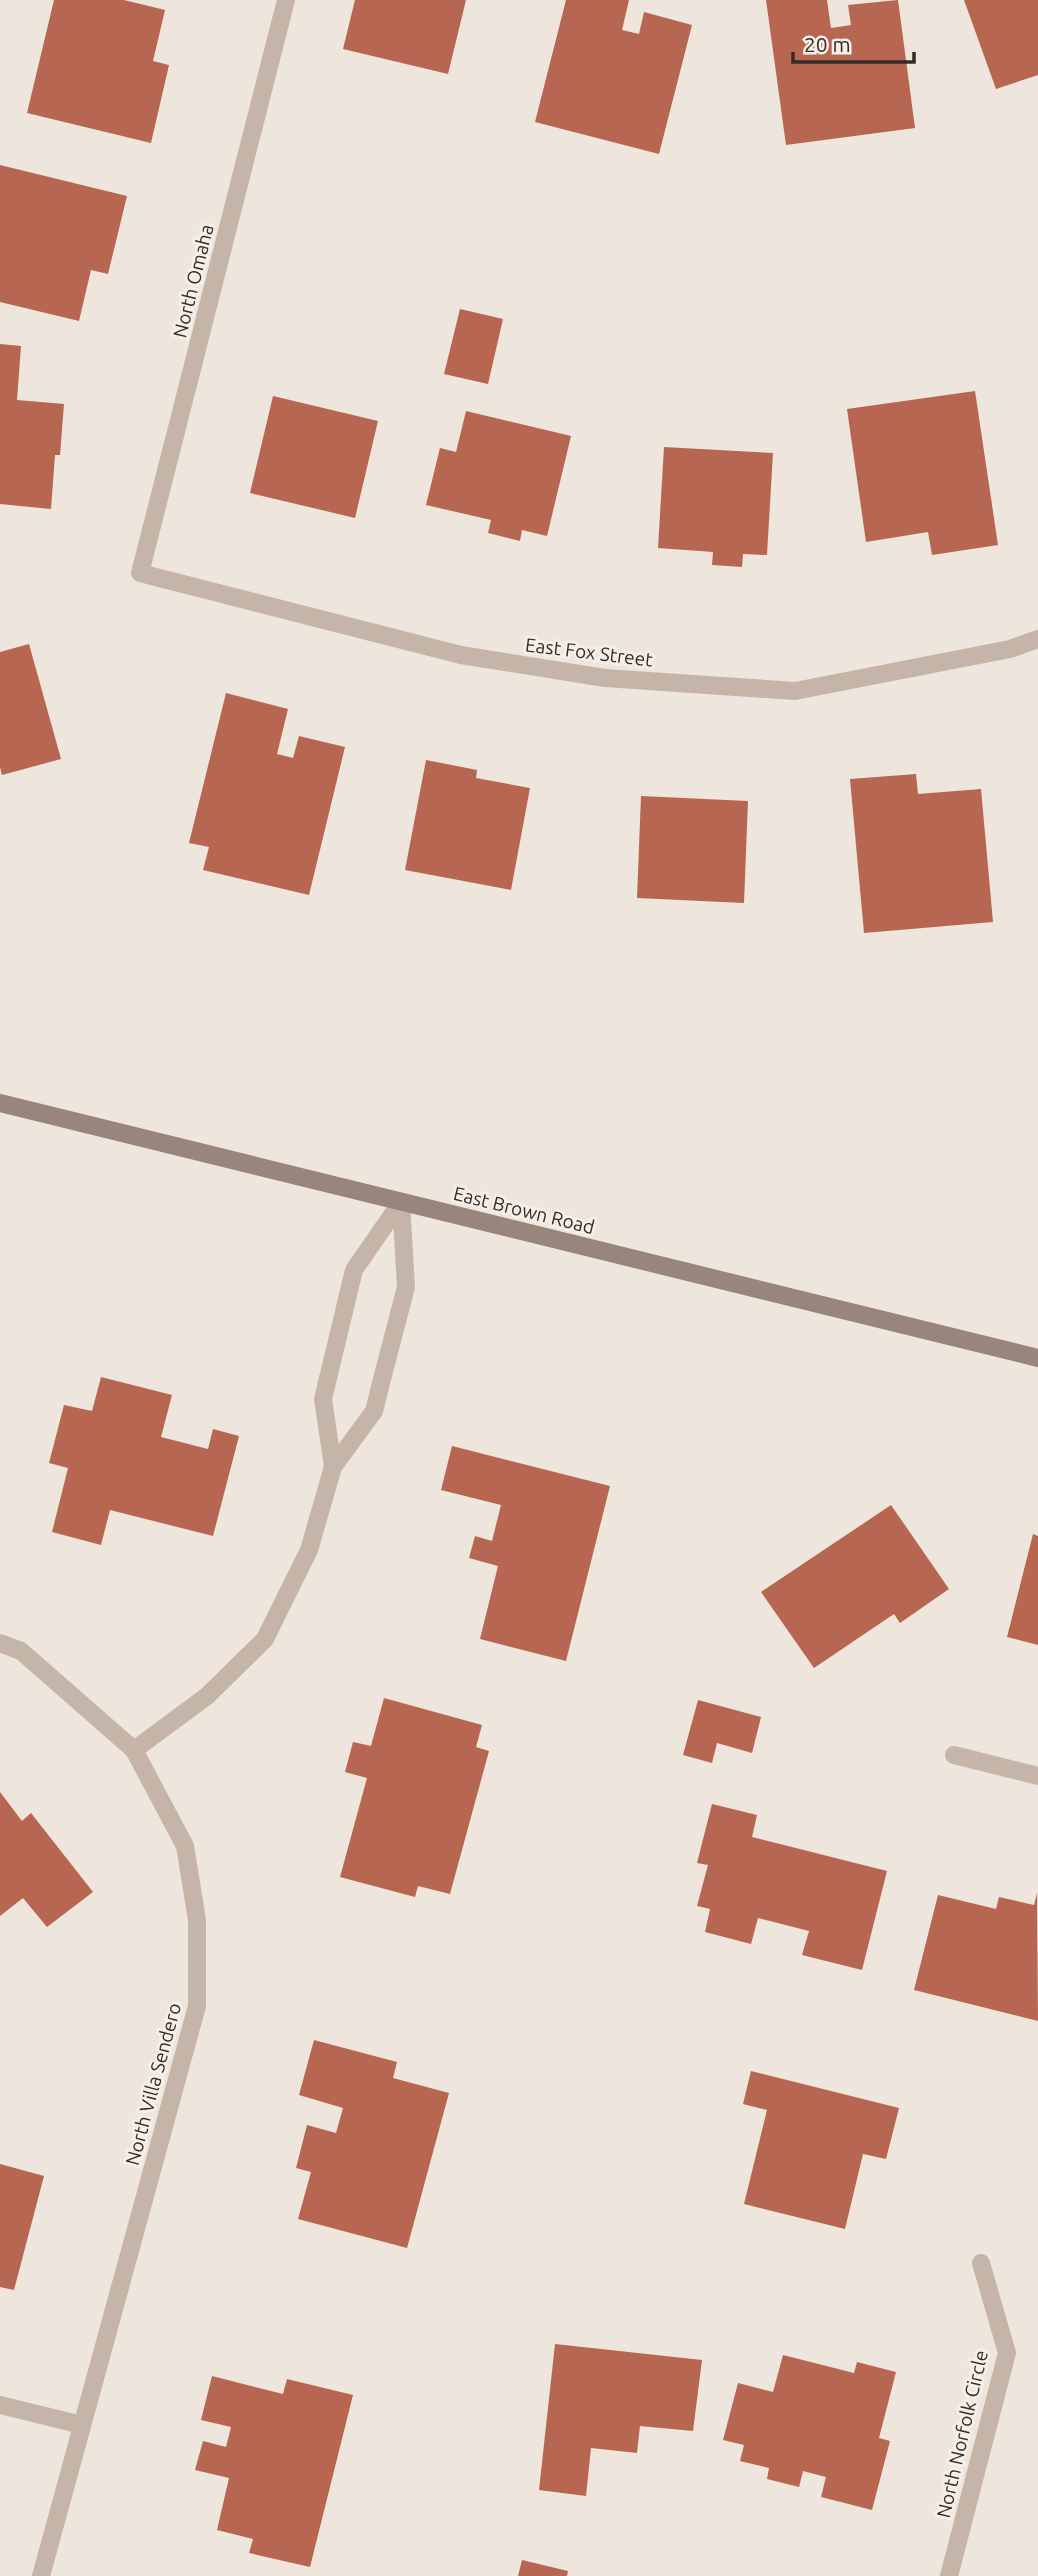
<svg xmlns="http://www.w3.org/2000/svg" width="1038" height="2576" viewBox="0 0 1038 2576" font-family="Ubuntu,sans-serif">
<rect width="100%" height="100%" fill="#eee5dc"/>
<g fill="#b76751">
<polygon points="54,0 124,0 165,10 153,61 169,65 151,143 27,113"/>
<polygon points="355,0 466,0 448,74 343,49"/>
<polygon points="566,0 629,0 622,30 639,34 644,12 692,25 659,154 535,122"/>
<polygon points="766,0 827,0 831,28 851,25 848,5 898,0 915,128 786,145"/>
<polygon points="964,0 1038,0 1038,75 996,89"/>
<polygon points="0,165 127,196 108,274 91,270 79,321 0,302"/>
<polygon points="460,309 503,319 488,384 444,374"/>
<polygon points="0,344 21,346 17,400 64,404 60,455 55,455 51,509 0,504"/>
<polygon points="975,391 998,545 932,555 928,532 866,542 847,409"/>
<polygon points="273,396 378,421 355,518 250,493"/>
<polygon points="466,411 571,436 547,536 522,530 520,541 488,533 491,520 426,505 440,448 456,452"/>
<polygon points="664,447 773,453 767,555 743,554 742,567 712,565 713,552 658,548"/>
<polygon points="29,644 61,759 2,775 0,767 0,652"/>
<polygon points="226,693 288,709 277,754 293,758 299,736 345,747 309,895 203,870 209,847 189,843"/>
<polygon points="426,760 477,770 476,778 530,788 511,890 405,870"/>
<polygon points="916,774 918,794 981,789 993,922 864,933 850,779"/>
<polygon points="641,796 748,801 744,903 637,898"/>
<polygon points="101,1377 172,1395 161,1437 208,1449 213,1429 239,1436 213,1536 110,1510 101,1545 52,1532 68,1468 49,1463 64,1405 92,1411"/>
<polygon points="452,1446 610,1486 566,1661 480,1639 498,1566 469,1558 475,1536 492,1541 501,1505 441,1490"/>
<polygon points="891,1505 949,1589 900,1623 894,1614 814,1668 761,1592"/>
<polygon points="1033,1534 1038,1536 1038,1645 1007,1637"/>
<polygon points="384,1698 482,1725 476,1747 489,1751 450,1894 418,1886 415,1897 340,1877 367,1778 345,1772 353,1742 371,1746"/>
<polygon points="698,1700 761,1717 752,1753 717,1743 712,1763 683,1755"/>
<polygon points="0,1792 22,1821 31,1813 93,1892 47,1927 23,1898 0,1916"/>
<polygon points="712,1804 757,1815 752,1837 887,1871 862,1970 802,1955 809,1931 758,1918 751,1944 705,1932 710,1909 697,1906 708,1865 697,1863"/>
<polygon points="1037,1893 1038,2021 914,1990 938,1895 996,1909 999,1897 1034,1905"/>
<polygon points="314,2040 397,2062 393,2078 449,2093 407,2248 298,2219 311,2172 296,2168 307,2125 336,2133 343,2108 299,2095"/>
<polygon points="751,2071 899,2108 886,2159 863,2154 845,2229 744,2204 767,2110 743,2104"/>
<polygon points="0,2164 44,2176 14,2290 0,2287"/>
<polygon points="555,2344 702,2360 693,2431 640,2426 637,2453 591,2448 586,2496 539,2490"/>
<polygon points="783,2355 854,2373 857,2362 896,2372 879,2438 890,2441 872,2510 821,2497 826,2477 803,2471 799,2487 767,2479 769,2468 740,2461 744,2445 723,2440 738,2383 773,2392"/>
<polygon points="212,2376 283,2394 287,2379 353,2395 310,2567 249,2553 253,2539 217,2530 229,2478 195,2470 203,2441 226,2447 231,2427 201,2420"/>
<polygon points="522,2560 568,2571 567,2576 518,2576"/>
</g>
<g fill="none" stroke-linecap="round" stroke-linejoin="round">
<g stroke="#c5b5a9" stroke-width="18">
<polyline points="286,0 140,573 461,655 605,678 795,691 1010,649 1038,639"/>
<polyline points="333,1467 323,1399 354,1270 401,1202"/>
<polyline points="0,1643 21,1651 134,1750 185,1846 197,1920 197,2006 41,2576"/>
<polyline points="134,1750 207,1696 265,1639 309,1550 333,1467 374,1411 382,1379 406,1287 401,1202"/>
<polyline points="954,1755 1038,1776"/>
<polyline points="0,2405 82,2425"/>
<polyline points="949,2576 1007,2353 981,2263"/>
</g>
<polyline stroke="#98857b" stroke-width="18" points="0,1103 1038,1358"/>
</g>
<g text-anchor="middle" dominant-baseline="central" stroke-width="6" stroke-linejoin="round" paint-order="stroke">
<g font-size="19" fill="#332b28" stroke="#f7efe7">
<text transform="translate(193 281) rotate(-76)">North Omaha</text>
<text transform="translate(589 652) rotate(7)">East Fox Street</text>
<text transform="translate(524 1210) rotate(14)">East Brown Road</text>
<text transform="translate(153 2084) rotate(-75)">North Villa Sendero</text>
<text transform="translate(962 2434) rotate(-77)">North Norfolk Circle</text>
</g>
</g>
<path d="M793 52v10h121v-10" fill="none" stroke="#332b28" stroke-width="3.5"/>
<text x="804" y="52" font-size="21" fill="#332b28" stroke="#f7efe7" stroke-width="5" paint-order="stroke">20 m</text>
</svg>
